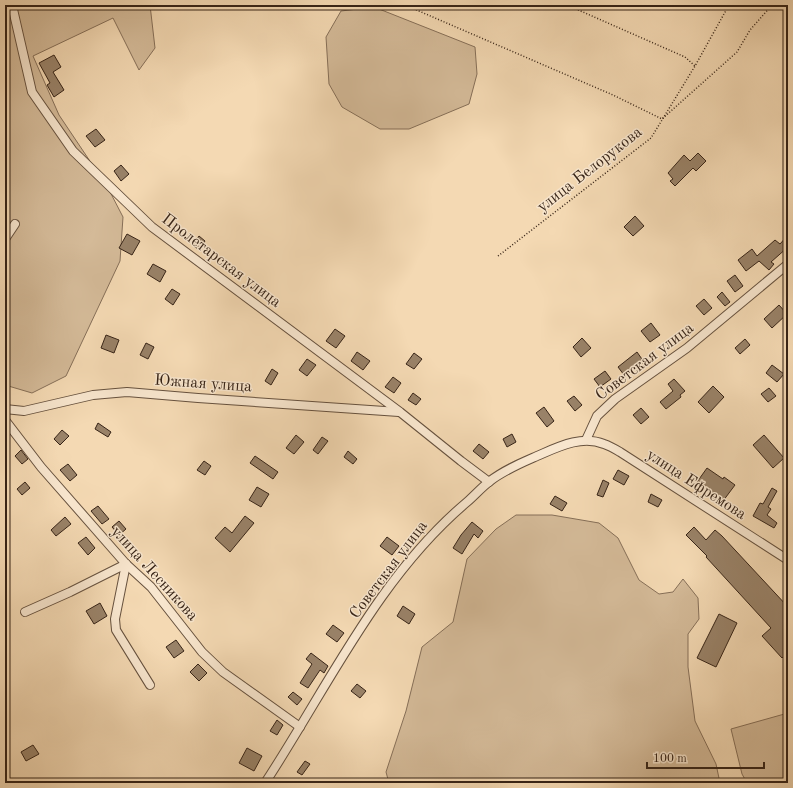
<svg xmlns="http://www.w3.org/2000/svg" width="793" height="788" viewBox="0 0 793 788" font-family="'Old Standard TT',serif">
<rect width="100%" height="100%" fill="#f4d9b3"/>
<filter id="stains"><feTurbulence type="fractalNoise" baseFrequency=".005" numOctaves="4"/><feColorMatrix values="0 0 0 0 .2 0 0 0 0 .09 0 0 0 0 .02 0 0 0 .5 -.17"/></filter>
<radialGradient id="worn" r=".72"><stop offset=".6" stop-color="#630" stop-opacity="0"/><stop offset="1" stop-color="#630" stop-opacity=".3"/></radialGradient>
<g fill="#d4ba98" stroke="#866f58">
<polygon points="5,5 150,5 155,48 139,70 113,18 33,56 59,115 108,188 123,217 120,261 66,376 32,393 5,385"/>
<polygon points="374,7 475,47 477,74 469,104 409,129 380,129 342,107 329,84 326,37 341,11"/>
<polygon points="516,515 552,515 599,523 618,538 639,580 659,594 673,592 683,579 698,598 699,619 688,634 688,667 695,721 716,764 720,783 389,783 386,772 406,711 422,647 453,622 467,559 496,529"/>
<polygon points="788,713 788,783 747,783 742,774 731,729"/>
</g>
<g fill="#998268" stroke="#372417">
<polygon points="54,55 61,67 53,72 64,90 54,97 47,85 50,83 39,63"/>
<polygon points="96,129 105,140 95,147 86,136"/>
<polygon points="698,153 706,161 696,171 693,168 675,186 670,181 673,179 668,173 684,155 690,161"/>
<polygon points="121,165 129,174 121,181 114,171"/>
<polygon points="635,216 644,226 633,236 624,227"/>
<polygon points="127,234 140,241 132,255 119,248"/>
<polygon points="788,235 788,247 771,262 774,264 769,270 759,261 746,271 738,260 752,249 757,256 775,240 780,244"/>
<polygon points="199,236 205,241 199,250 192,245"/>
<polygon points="153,264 166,271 160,282 147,274"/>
<polygon points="735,275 743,286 735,292 727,281"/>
<polygon points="172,289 180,294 173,305 165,299"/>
<polygon points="722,292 730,302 725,306 717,297"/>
<polygon points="704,299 712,308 704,315 696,306"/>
<polygon points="779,305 787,314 772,328 764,319"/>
<polygon points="651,323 660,335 650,342 641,331"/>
<polygon points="335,329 345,336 336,348 326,341"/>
<polygon points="106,335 119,340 114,353 101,348"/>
<polygon points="582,338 591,348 581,357 573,347"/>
<polygon points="745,339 750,345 740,354 735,348"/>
<polygon points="146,343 154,347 148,359 140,355"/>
<polygon points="357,352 370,361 363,370 351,361"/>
<polygon points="637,352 644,362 624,375 618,367"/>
<polygon points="414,353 422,359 414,369 406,364"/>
<polygon points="307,359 316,365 307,376 299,370"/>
<polygon points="772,365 784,374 777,382 766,373"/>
<polygon points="272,369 278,373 271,385 265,381"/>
<polygon points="605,371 611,379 600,387 594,379"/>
<polygon points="393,377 401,383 394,393 385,387"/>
<polygon points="674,379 685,391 680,395 681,397 666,409 660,402 673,391 668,384"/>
<polygon points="713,386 724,397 709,413 698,402"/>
<polygon points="769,388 776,396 768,402 761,394"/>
<polygon points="413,393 421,399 416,405 408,400"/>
<polygon points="574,396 582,405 575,411 567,401"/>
<polygon points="544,407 554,421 547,427 536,413"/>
<polygon points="641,408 649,417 641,424 633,415"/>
<polygon points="98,423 111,432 108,437 95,429"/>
<polygon points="62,430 69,436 60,445 54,439"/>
<polygon points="512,434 516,442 507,447 503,439"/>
<polygon points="296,435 304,442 294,454 286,448"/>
<polygon points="764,435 784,458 773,468 753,445"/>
<polygon points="322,437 328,441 318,454 313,450"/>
<polygon points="479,444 489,452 483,459 473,451"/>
<polygon points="21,450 28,459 22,464 15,456"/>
<polygon points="348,451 357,459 353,464 344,457"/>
<polygon points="255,456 278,472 273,479 250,463"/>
<polygon points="204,461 211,466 205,475 197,470"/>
<polygon points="68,464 77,475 70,481 60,470"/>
<polygon points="707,468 723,479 724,477 735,485 720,505 709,497 712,493 697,482"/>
<polygon points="618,470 629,476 624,485 613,479"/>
<polygon points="603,480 609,483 603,497 597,495"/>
<polygon points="25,482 30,488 22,495 17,489"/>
<polygon points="257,487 269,494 261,507 249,500"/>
<polygon points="772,488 777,491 768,507 771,509 767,515 777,523 774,528 753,516 760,503 763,504"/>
<polygon points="651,494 662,500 658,507 648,502"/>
<polygon points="555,496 567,503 562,511 550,504"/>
<polygon points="98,506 109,519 102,524 91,511"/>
<polygon points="245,516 254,523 230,552 215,538 225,527 232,533"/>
<polygon points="65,517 71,524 56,536 51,530"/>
<polygon points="119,521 126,529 119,535 112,527"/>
<polygon points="472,522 483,531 478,538 474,534 462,554 453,548 461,535"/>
<polygon points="694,527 706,540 715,530 722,536 788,607 788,652 782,658 762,636 771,628 706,557 707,556 686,535"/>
<polygon points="86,537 95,548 88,555 78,543"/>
<polygon points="387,537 399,546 392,555 380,546"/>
<polygon points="100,603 107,616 94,624 86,611"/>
<polygon points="403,606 415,614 409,624 397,616"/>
<polygon points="719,614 737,623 716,667 697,658"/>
<polygon points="333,625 344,633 337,642 326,634"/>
<polygon points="176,640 184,651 174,658 166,647"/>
<polygon points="311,653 328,666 324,673 320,670 308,688 300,683 312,664 306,659"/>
<polygon points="198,664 207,673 199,681 190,672"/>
<polygon points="357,684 366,691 360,698 351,691"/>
<polygon points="293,692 302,699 297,705 288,697"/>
<polygon points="277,720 283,725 277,735 270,731"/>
<polygon points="33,745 39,754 26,761 21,752"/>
<polygon points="247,748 262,756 254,771 239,763"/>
<polygon points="305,761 310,764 302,775 297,772"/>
</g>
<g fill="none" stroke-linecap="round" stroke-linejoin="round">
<defs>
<g id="minor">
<polyline points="12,5 32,92 73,151 152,227 400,412 461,461 489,482"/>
<polyline points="5,239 15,224"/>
<polyline points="5,409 24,411 93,395 127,392 198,398 399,412"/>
<polyline points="5,420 41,467 126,564 151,587 202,652 223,672 300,727"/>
<polyline points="586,440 597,416 615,399 687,348 788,264"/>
<polyline points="126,564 115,619 116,630 150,685"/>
<polyline points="25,612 70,592 126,564"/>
<path d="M265 783C328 687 378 577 467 502 475 495 482 487 490 481 504 470 521 463 537 456 558 447 581 435 604 444 610 446 615 449 620 452L788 560"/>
</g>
</defs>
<use href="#minor" stroke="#66513e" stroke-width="10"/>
<g stroke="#372417" stroke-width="1.5" stroke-dasharray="1 2" stroke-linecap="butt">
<polyline points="405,5 613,95 662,119 737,52 750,30 772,5"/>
<polyline points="567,5 685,57 695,66"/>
<polyline points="721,5 728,8"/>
<polyline points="498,256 651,138 695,66 729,5"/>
</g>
<use href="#minor" stroke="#f8e6ce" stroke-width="8"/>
</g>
<g text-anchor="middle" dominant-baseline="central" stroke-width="3" stroke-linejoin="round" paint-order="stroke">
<g font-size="16" fill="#372417" stroke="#f8e6ce">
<text transform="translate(590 170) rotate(-38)">улица Белорукова</text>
<text transform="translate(221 261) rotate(37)">Пролетарская улица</text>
<text transform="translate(645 362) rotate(-37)">Советская улица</text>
<text transform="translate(203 384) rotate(4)">Южная улица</text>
<text transform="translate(696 485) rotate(33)">улица Ефремова</text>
<text transform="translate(389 570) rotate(-53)">Советская улица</text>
<text transform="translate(154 574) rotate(48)">улица Лесникова</text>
</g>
</g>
<rect width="793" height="788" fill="none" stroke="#f4d9b3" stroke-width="20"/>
<rect x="6" y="6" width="781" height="776" fill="none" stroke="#372417" stroke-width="2"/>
<rect x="10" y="10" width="773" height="768" fill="none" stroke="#372417"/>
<path d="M647 762v6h117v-6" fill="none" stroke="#372417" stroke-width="2"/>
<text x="653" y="762" font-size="12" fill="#372417" stroke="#f8e6ce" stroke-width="3" paint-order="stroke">100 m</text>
<rect width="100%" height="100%" filter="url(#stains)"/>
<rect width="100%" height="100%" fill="url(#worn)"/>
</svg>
